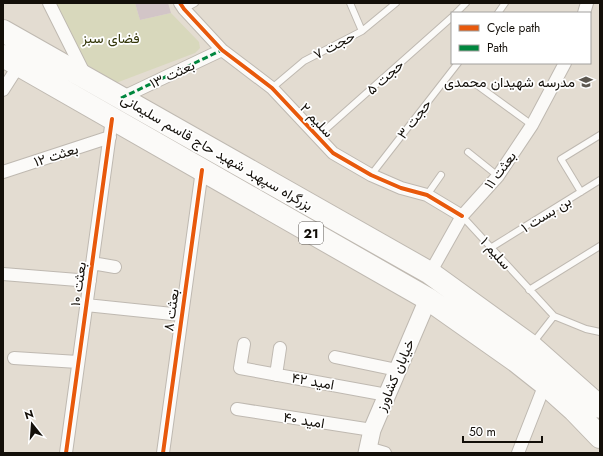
<svg xmlns="http://www.w3.org/2000/svg" width="603" height="456" font-family="Jost,Vazirmatn,sans-serif">
  <rect width="100%" height="100%" fill="#e3dcd1"/>
  <!-- green -->
  <path fill="#d8d8bc" d="M54,3H135L140,20L171,13L199,42L200,48L195,53L116,83L83,62Z"/>
  <!-- building -->
  <path fill="#d2c5c7" d="M135,3H168L171,13L140,20Z"/>
  <g fill="none" stroke-linecap="round" stroke-linejoin="round">
    <!-- lane casing -->
    <g stroke="#bfb9b1" stroke-width="8">
      <path id="lane" d="M350,3L362,31
        M184,9L195,3
        M456,13L466,3
        M498,13L505,3
        M477,85L532,125
        M272,88L304,61L362,31L396,3
        M317,137L452,17
        M468,152L498,176
        M371,175L458,63
        M581,192L561,159L600,135
        M427,195L441,175
        M462,216L554,316L586,329L600,332
        M492,247L600,180
        M529,290L600,246
        M533,343L554,316"/>
    </g>
    <!-- street casing -->
    <g stroke="#bfb9b1" stroke-width="14">
      <path id="street" d="M49,3L85,75
        M180,3L184,9L222,50L272,88L333,153L371,175L401,188L427,195L462,216
        M584,13L587,3
        M3,90L19,65
        M121,98L222,50
        M3,172L110,137
        M92,263L115,267
        M430,273L462,216L498,176L532,125L565,63
        M3,274L90,281
        M86,305L182,315
        M244,344L240,368L387,395
        M335,357L397,370
        M14,358L78,362
        M276,375L280,348
        M237,409L372,430
        M368,448L385,453
        M66,453L112,119
        M163,453L202,170
        M518,453L545,384"/>
    </g>
    <!-- secondary casing -->
    <g stroke="#bfb9b1" stroke-width="19">
      <path id="secondary" d="M367,453L372,430L428,299"/>
    </g>
    <!-- highway casing -->
    <g stroke="#bfb9b1" stroke-width="24">
      <path id="highway" d="M3,31L430,273L531,346L600,407
        M3,56L428,299L516,361L545,384L574,410L600,437"/>
    </g>
    <!-- lane -->
    <use href="#lane" stroke="#fbfaf8" stroke-width="6"/>
    <!-- street -->
    <use href="#street" stroke="#fbfaf8" stroke-width="12"/>
    <!-- secondary -->
    <use href="#secondary" stroke="#fbfaf8" stroke-width="17"/>
    <!-- highway -->
    <use href="#highway" stroke="#fbfaf8" stroke-width="22"/>
    <!-- quiet -->
    <path stroke="#00873e" stroke-width="3" stroke-dasharray="6 3" stroke-linecap="butt" d="M121,98L222,50"/>
    <!-- cycleway casing -->
    <g stroke="#fff" stroke-width="6">
      <path id="cycleway" d="M180,3L184,9L222,50L272,88L333,153L371,175L401,188L427,195L462,216
        M66,453L112,119
        M163,453L202,170"/>
    </g>
    <!-- cycleway -->
    <use href="#cycleway" stroke="#e8590c" stroke-width="4"/>
  </g>
  <!-- icons -->
  <defs>
    <g id="school-bare" transform="scale(1.08)"><path d="M0-5L7-2L0 1L-7-2ZM-4 1L0 2.5L4 1V4Q0 6-4 4Z" fill="#5c574f" stroke="#fff" stroke-width="2.5" paint-order="stroke"/></g>
  </defs>
  <g fill-rule="evenodd">
    <use href="#school-bare" x="586" y="82"/>
  </g>
  <g text-anchor="middle" dominant-baseline="central" stroke-width="3.5" stroke-linejoin="round" paint-order="stroke">
    <!-- shield labels -->
    <rect fill="#fff" stroke="#5a5753" stroke-width="1" x="299" y="222" width="24" height="22" rx="3"/>
    <g font-size="13" font-weight="bold" fill="#130f09">
      <text x="311" y="233">21</text>
    </g>
    <!-- park labels -->
    <g font-size="14" fill="#323507" stroke="#fff">
      <text x="111" y="38">فضای سبز</text>
    </g>
    <!-- street labels -->
    <g font-size="14" fill="#130f09" stroke="#fff">
      <text transform="translate(334 45) rotate(-28)">حجت ۷</text>
      <text transform="translate(172 74) rotate(-25)">بعثت ۱۳</text>
      <text transform="translate(385 77) rotate(-42)">حجت ۵</text>
      <text transform="translate(414 119) rotate(-52)">حجت ۳</text>
      <text transform="translate(317 120) rotate(47)">سلیم ۲</text>
      <text transform="translate(217 152) rotate(30)">بزرگراه سپهبد شهید حاج قاسم سلیمانی</text>
      <text transform="translate(56 155) rotate(-18)">بعثت ۱۲</text>
      <text transform="translate(500 170) rotate(-53)">بعثت ۱۱</text>
      <text transform="translate(546 214) rotate(-32)">بن بست ۱</text>
      <text transform="translate(496 253) rotate(48)">سلیم ۱</text>
      <text transform="translate(78 284) rotate(-82)">بعثت ۱۰</text>
      <text transform="translate(171 310) rotate(-82)">بعثت ۸</text>
      <text transform="translate(395 375) rotate(-67)">خیابان کشاورز</text>
      <text transform="translate(313 381) rotate(10)">امید ۴۲</text>
      <text transform="translate(304 420) rotate(9)">امید ۴۰</text>
    </g>
    <!-- poi labels -->
    <g font-size="14" fill="#130f09" stroke="#fff" text-anchor="end">
      <text x="575" y="82">مدرسه شهیدان محمدی</text>
    </g>
  </g>
  <!-- border -->
  <rect width="603" height="456" fill="none" stroke="#130f09" stroke-width="8"/>
  <!-- legend -->
  <rect x="451" y="12" width="140" height="52" fill="#ffffff" stroke="#a19f9d"/>
  <rect x="459" y="25" width="20" height="6" fill="#e8590c" stroke="#a19f9d"/>
  <text x="487" y="32" font-size="12" fill="#130f09">Cycle path</text>
  <rect x="459" y="45" width="20" height="6" fill="#00873e" stroke="#a19f9d"/>
  <text x="487" y="52" font-size="12" fill="#130f09">Path</text>
  <!-- north arrow -->
  <g transform="translate(32 424) rotate(343)" stroke="#ffffff" stroke-width="3" paint-order="stroke">
  <path d="M0-3L7 15L0 10L-7 15Z" fill="#130f09"/>
  <text y="-6" font-size="11" font-weight="bold" text-anchor="middle" fill="#130f09">N</text>
  </g>
  <!-- scale -->
  <path d="M463 436v6h79v-6" fill="none" stroke="#130f09" stroke-width="2"/>
  <text x="469" y="436" font-size="12" fill="#130f09" stroke="#ffffff" stroke-width="3" paint-order="stroke">50 m</text>
</svg>
